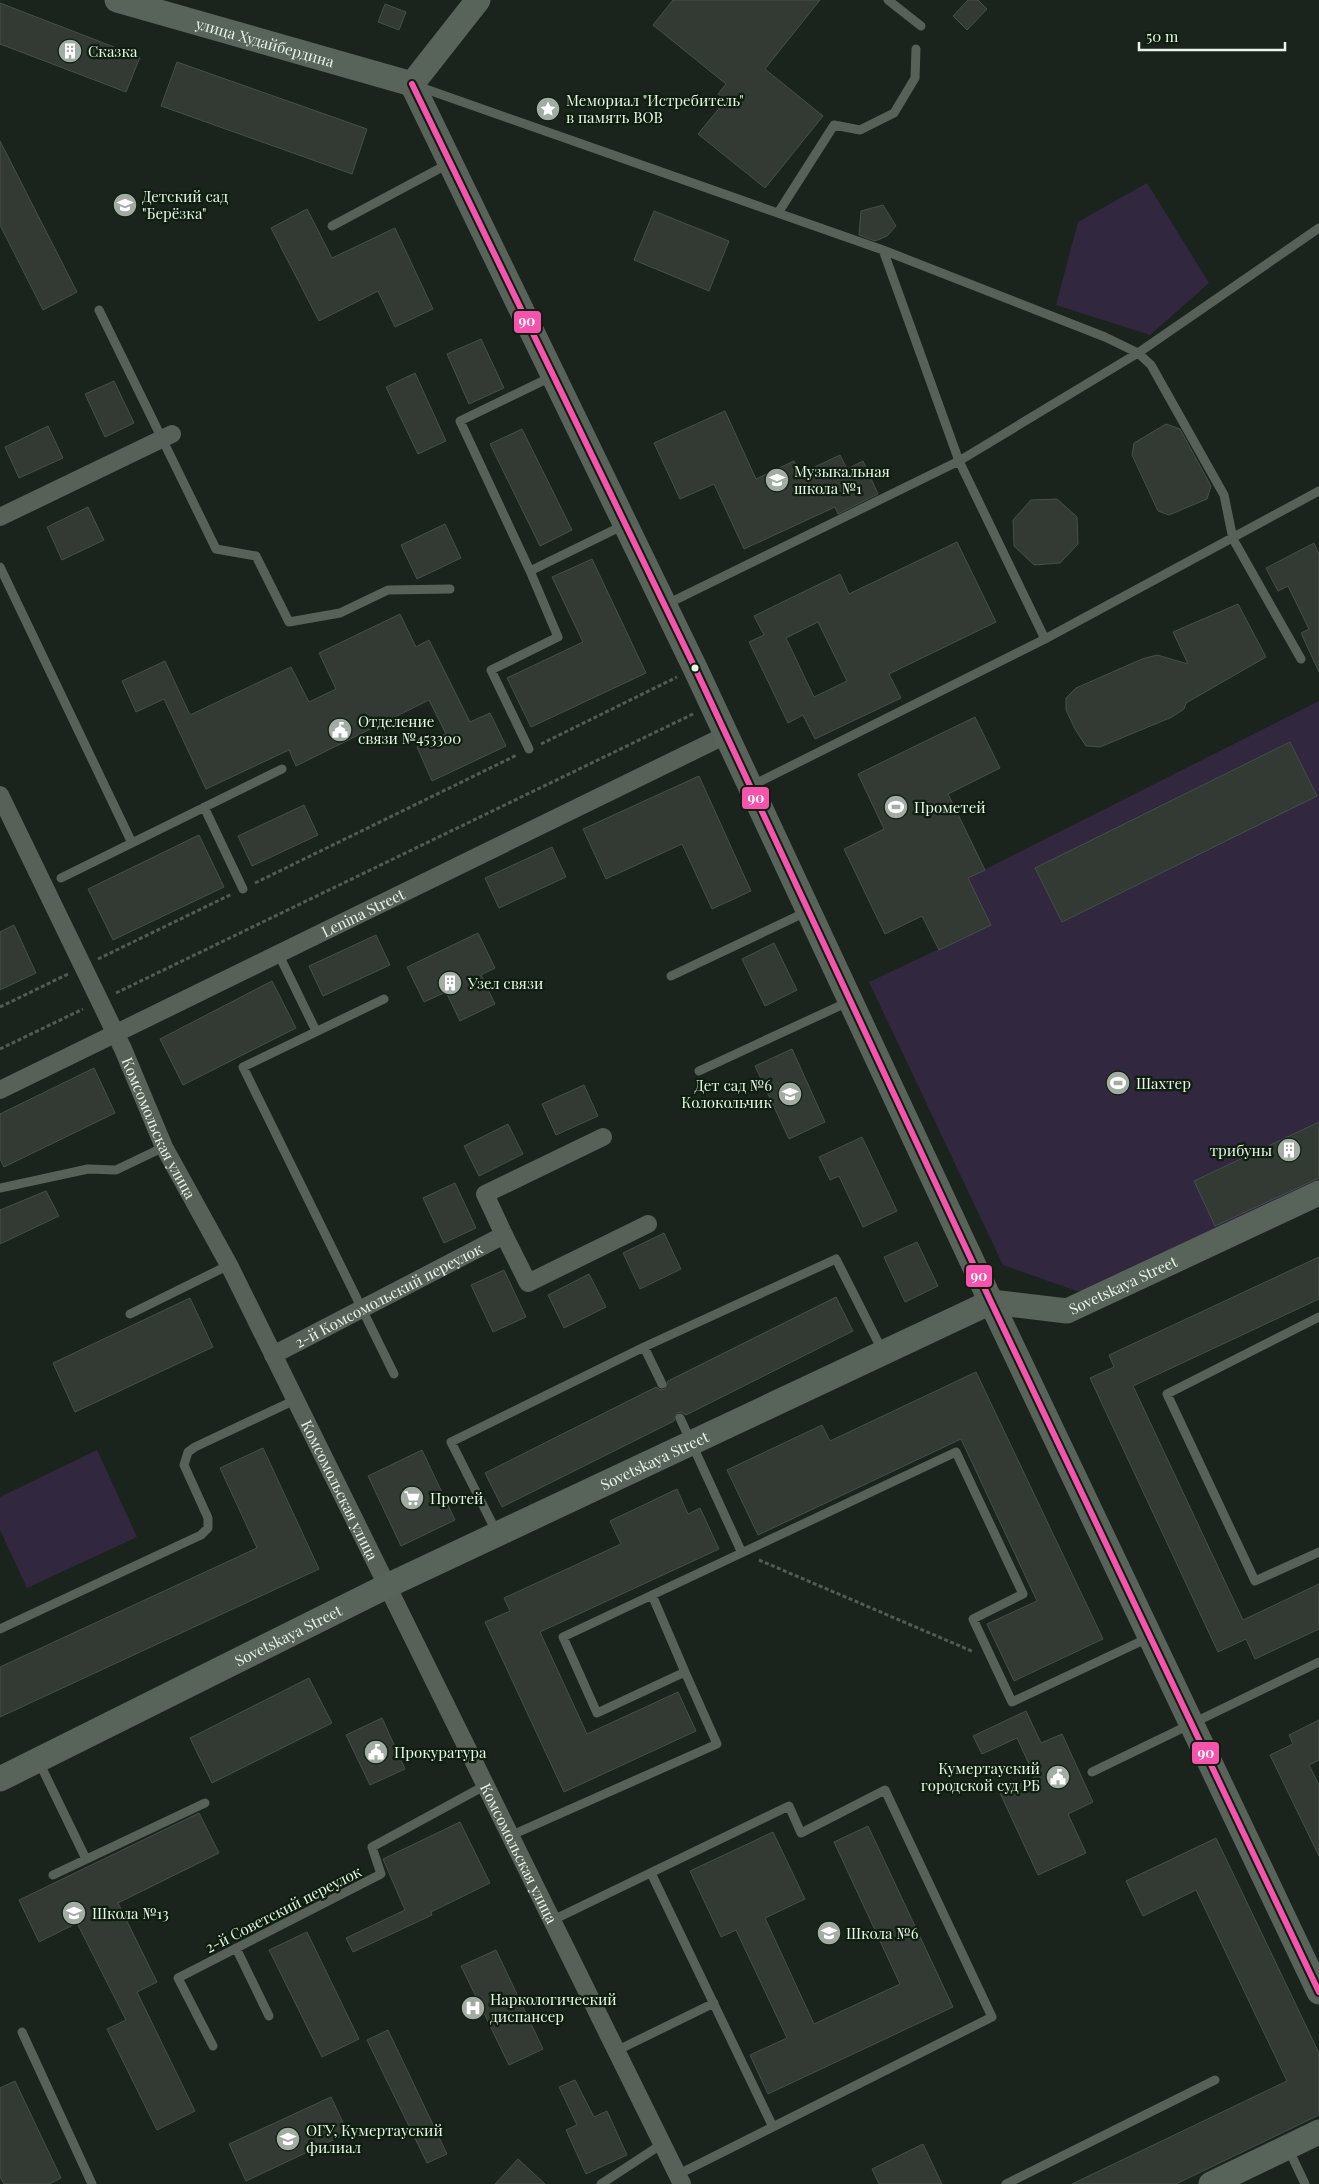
<svg xmlns="http://www.w3.org/2000/svg" width="1319" height="2184" font-family="'Playfair Display',serif">
  <rect width="100%" height="100%" fill="#1b241c"/>
  <!-- green -->
  <path fill="#31273f" d="M1147,183L1209,283L1150,335L1056,305L1078,222Z
    M1319,701V1185L1088,1295L1003,1265L869,982L990,925L968,878Z
    M97,1450L137,1537L27,1588L0,1530V1497Z"/>
  <!-- building -->
  <path fill="#323a33" stroke="#474f48" fill-rule="evenodd" d="M673,0H820L765,69L823,116L765,188L698,134L726,100L718,94L726,84L653,25Z
    M968,0H978L987,9L967,30L953,16Z
    M0,3L140,57L126,92L0,44Z
    M385,4L406,12L399,30L378,22Z
    M177,62L367,129L352,174L161,106Z
    M0,141L77,292L43,310L0,225Z
    M883,205L896,226L887,236L875,241L859,235L861,211Z
    M307,209L332,258L395,228L433,309L395,327L378,291L319,321L271,228Z
    M654,211L729,241L709,291L634,260Z
    M481,339L504,388L469,404L447,354Z
    M415,373L446,441L418,454L386,387Z
    M114,381L134,423L105,437L85,394Z
    M725,411L756,479L794,461L800,474L840,455L847,469L863,461L878,494L838,514L835,507L744,549L714,484L680,499L654,443Z
    M1166,424L1180,429L1211,486L1207,499L1169,515L1158,511L1132,455L1134,443Z
    M48,426L63,458L19,478L5,447Z
    M522,429L572,530L540,546L490,444Z
    M1057,499L1077,517L1078,544L1060,563L1034,565L1014,546L1013,520L1031,500Z
    M88,507L104,540L62,560L47,527Z
    M445,524L461,558L417,579L401,545Z
    M957,542L996,622L889,674L901,698L815,739L803,715L788,723L749,642L764,635L754,616L840,574L849,594ZM818,622L847,681L814,697L786,638Z
    M1314,543L1319,554V672L1301,633L1309,629L1288,586L1278,591L1266,568Z
    M592,559L646,673L531,727L507,678L583,642L552,577Z
    M1238,604L1266,657L1186,703L1184,709L1172,717L1100,747L1086,746L1075,729L1066,710V698L1076,688L1142,659L1157,655L1188,664L1173,632Z
    M400,614L416,647L429,640L470,722L490,713L506,746L432,781L417,747L446,734L429,700L296,766L289,750L206,789L164,699L136,712L122,681L165,661L190,715L291,667L309,702L336,689L319,653Z
    M975,717L1000,768L948,794L985,870L968,878L991,925L939,950L922,916L885,934L844,849L884,829L858,774Z
    M1290,742L1317,796L1062,922L1035,868Z
    M699,776L751,891L712,909L682,844L606,879L583,829Z
    M304,805L318,835L252,866L238,836Z
    M199,835L224,887L113,940L88,889Z
    M552,847L566,877L499,908L485,878Z
    M14,925L36,973L0,990V932Z
    M478,933L495,968L481,975L495,1004L460,1021L446,992L424,1002L407,967Z
    M376,935L390,965L323,996L309,966Z
    M774,943L797,990L765,1006L742,959Z
    M272,981L296,1028L183,1085L160,1039Z
    M792,1049L825,1122L789,1139L755,1066Z
    M94,1068L115,1113L4,1167L0,1159V1114Z
    M584,1085L598,1116L556,1135L542,1104Z
    M1319,1122V1178L1215,1226L1194,1181Z
    M508,1124L523,1154L479,1176L464,1146Z
    M862,1137L897,1211L863,1227L839,1176L830,1180L819,1157Z
    M455,1183L476,1228L444,1243L423,1198Z
    M46,1191L59,1216L0,1244V1210Z
    M664,1233L681,1269L640,1289L623,1253Z
    M917,1242L938,1286L905,1302L884,1257Z
    M1319,1257V1299L1133,1386L1243,1620L1319,1584V1629L1255,1659L1246,1639L1218,1652L1090,1378L1114,1367L1109,1355Z
    M504,1270L526,1317L493,1332L471,1285Z
    M589,1274L606,1307L564,1328L548,1295Z
    M836,1297L853,1331L686,1415L681,1412L677,1413L674,1421L502,1507L485,1473L656,1387L661,1390L665,1389L668,1381Z
    M190,1298L213,1347L75,1412L53,1363Z
    M976,1372L1103,1639L1014,1681L987,1624L1037,1601L961,1439L758,1535L727,1470L822,1425L830,1441Z
    M263,1448L319,1569L0,1717V1667L257,1548L220,1468Z
    M422,1450L455,1520L401,1546L368,1476Z
    M677,1489L688,1514L700,1508L719,1549L540,1632L587,1734L678,1692L696,1731L564,1792L485,1622L510,1611L504,1598L621,1544L610,1521Z
    M309,1678L332,1723L212,1783L190,1738Z
    M1026,1711L1041,1743L1062,1734L1093,1802L1068,1814L1086,1853L1038,1875L1000,1793L1035,1777L1017,1738L982,1754L973,1736Z
    M382,1718L405,1769L370,1785L346,1735Z
    M1319,1720V1760L1309,1765L1319,1785V1856L1270,1755L1293,1744L1289,1735Z
    M199,1813L219,1853L118,1903L157,1982L137,1992L195,2111L157,2130L107,2029L126,2020L77,1923L39,1942L19,1900Z
    M460,1822L490,1883L431,1912L432,1915L353,1952L346,1938L405,1910L383,1859Z
    M868,1826L953,2007L768,2094L750,2055L787,2038L736,1930L721,1937L690,1871L773,1832L805,1899L765,1918L814,2024L900,1984L834,1842Z
    M1216,1838L1319,2053V2115L1176,2184H1072L1287,2081L1196,1890L1143,1916L1126,1881Z
    M307,1932L359,2039L322,2057L269,1950Z
    M496,1950L543,2049L509,2065L461,1966Z
    M388,2030L447,2154L427,2163L367,2040Z
    M575,2080L594,2117L607,2111L627,2155L586,2174L566,2130L577,2125L559,2087Z
    M15,2081L61,2178L49,2184H4L0,2177V2088Z
    M331,2097L348,2133L246,2181L229,2144Z
    M923,2144L942,2184H879L872,2169Z
    M518,2159L545,2184H495Z"/>
  <g fill="none" stroke-linecap="round" stroke-linejoin="round">
    <!-- path -->
    <path stroke="#535b54" stroke-width="3" stroke-dasharray="4 2.5" stroke-linecap="butt" d="M541,744L677,677
      M255,883L517,755
      M98,959L232,894
      M116,993L693,714
      M0,1007L68,974
      M0,1049L83,1009
      M759,1560L974,1652"/>
    <!-- lane -->
    <path stroke="#576158" stroke-width="9" d="M888,0L921,26
      M420,87L883,250L1105,337L1138,353L1151,365L1224,495L1233,539L1301,659
      M778,213L834,125L860,130L894,113L915,78L916,49
      M332,226L448,164
      M883,250L959,461L1138,353L1319,228
      M99,310L216,549L256,556L289,622L340,613L388,590L450,589
      M0,567L132,843
      M530,571L460,421L551,377
      M667,604L959,461L1045,639L753,785
      M1045,639L1319,491
      M529,749L491,670L558,637L530,571L624,525
      M204,807L243,889
      M61,878L282,769
      M278,953L316,1031
      M671,976L806,912
      M384,999L243,1067L394,1374
      M699,1071L848,1002
      M0,1188L88,1169L116,1170L164,1147
      M130,1314L229,1265
      M1319,1317L1167,1394L1255,1581L1319,1552
      M662,1384L644,1347L836,1259L883,1352
      M680,1418L742,1553
      M497,1533L451,1442L644,1347
      M652,1595L685,1672
      M0,1629L201,1535L208,1528V1518L184,1465L188,1452L195,1447L295,1400
      M39,1762L86,1859
      M1092,1772L1319,1662
      M512,1835L717,1744L685,1672L597,1713L563,1637L956,1452L1023,1594L973,1619L1012,1702L1148,1638
      M651,1873L773,2127
      M53,1875L205,1803
      M553,1920L789,1806L801,1833L885,1790L992,2017L677,2175
      M236,1948L269,2016
      M22,2032L92,2184
      M213,2046L178,1978L381,1874L372,1847L486,1785
      M616,2051L714,2003
      M1288,2148L1305,2184
      M601,2184L662,2144
      M1006,2184L1215,2080"/>
    <!-- street -->
    <g stroke="#576158" stroke-width="18">
      <path d="M0,517L172,434"/>
      <path id="s1" d="M0,795L123,1049L164,1147L229,1265L682,2184"/>
      <path id="s2" d="M0,1090L726,735"/>
      <path d="M504,1235L485,1194L603,1137"/>
      <path id="s3" d="M273,1355L504,1235L528,1283L648,1224"/>
    </g>
    <!-- secondary -->
    <g stroke="#586459" stroke-width="25">
      <path id="s4" d="M117,0L412,84"/>
      <path d="M412,84L695,668L991,1302L1319,1992"/>
      <path d="M412,84L478,0"/>
      <path id="s5" d="M0,1779L387,1586L991,1302L1067,1311L1319,1193"/>
      <path d="M1211,2184L1319,2132"/>
    </g>
    <!-- bus-1 casing -->
    <g stroke="#0e1e0f" stroke-width="10">
      <path id="bus-1" d="M412,84L695,668L991,1302L1319,1992"/>
    </g>
    <!-- bus-1 -->
    <use href="#bus-1" stroke="#f653ac" stroke-width="6"/>
  </g>
  <!-- icons -->
  <defs>
    <g id="building-disc" transform="scale(1.25)"><circle r="9.5" fill="#a2aca2" stroke="#0e1e0f"/><path d="M-4-6H4V6H1V3H-1V6H-4ZM-2.5-4.3h1.7v1.8h-1.7ZM.8-4.3h1.7v1.8H.8ZM-2.5-1h1.7V.8h-1.7ZM.8-1h1.7V.8H.8Z" fill="#fff"/></g>
    <g id="sight-disc" transform="scale(1.25)"><circle r="9.5" fill="#a2aca2" stroke="#0e1e0f"/><path d="M0-6L1.8-2.2L6-1.7L2.9 1.2L3.7 5.4L0 3.3L-3.7 5.4L-2.9 1.2L-6-1.7L-1.8-2.2Z" fill="#fff"/></g>
    <g id="school-disc" transform="scale(1.25)"><circle r="9.5" fill="#a2aca2" stroke="#0e1e0f"/><path d="M0-5L7-2L0 1L-7-2ZM-4 1L0 2.5L4 1V4Q0 6-4 4Z" fill="#fff"/></g>
    <g id="civic-disc" transform="scale(1.25)"><circle r="9.5" fill="#a2aca2" stroke="#0e1e0f"/><path d="M-.6-6.5H3V-4.5H.6V-3L4-1V1h2V6H-6V1h2V-1L-.6-3ZM-1.2 2.5V6h2.4V2.5Z" fill="#fff"/></g>
    <g id="stadium-disc" transform="scale(1.25)"><circle r="9.5" fill="#a2aca2" stroke="#0e1e0f"/><path d="M0-5a6.5 5 0 1 0 0 10a6.5 5 0 1 0 0-10ZM-3.5-1.8h7v3.6h-7Z" fill="#fff"/></g>
    <g id="supermarket-disc" transform="scale(1.25)"><circle r="9.5" fill="#a2aca2" stroke="#0e1e0f"/><path d="M-6-5.5h2.5l.6 2H6L4.5 2H-2.5L-4.4-4H-6ZM-1.5 3.2a1.3 1.3 0 1 0 .1 0ZM3 3.2a1.3 1.3 0 1 0 .1 0Z" fill="#fff"/></g>
    <g id="hospital-disc" transform="scale(1.25)"><circle r="9.5" fill="#a2aca2" stroke="#0e1e0f"/><path d="M-5-5h3v3.5h4V-5h3V5h-3V1.5h-4V5h-3Z" fill="#fff"/></g>
    <g id="university-disc" transform="scale(1.25)"><circle r="9.5" fill="#a2aca2" stroke="#0e1e0f"/><path d="M0-5L7-2L0 1L-7-2ZM-4 1L0 2.5L4 1V4Q0 6-4 4Z" fill="#fff"/></g>
  </defs>
  <g fill-rule="evenodd">
    <use href="#building-disc" x="70" y="51"/>
    <use href="#sight-disc" x="548" y="109"/>
    <use href="#school-disc" x="125" y="205"/>
    <use href="#school-disc" x="777" y="480"/>
    <use href="#civic-disc" x="340" y="730"/>
    <use href="#stadium-disc" x="896" y="807"/>
    <use href="#building-disc" x="450" y="983"/>
    <use href="#stadium-disc" x="1118" y="1083"/>
    <use href="#school-disc" x="790" y="1094"/>
    <use href="#building-disc" x="1289" y="1150"/>
    <use href="#supermarket-disc" x="412" y="1498"/>
    <use href="#civic-disc" x="376" y="1752"/>
    <use href="#civic-disc" x="1058" y="1777"/>
    <use href="#school-disc" x="74" y="1913"/>
    <use href="#school-disc" x="829" y="1933"/>
    <use href="#hospital-disc" x="473" y="2008"/>
    <use href="#university-disc" x="288" y="2139"/>
  </g>
  <!-- markers -->
  <circle fill="#eaf5ea" stroke="#0e1e0f" stroke-width="2" cx="695" cy="668" r="4.5"/>
  <g text-anchor="middle" dominant-baseline="central" stroke-width="4.5" stroke-linejoin="round" paint-order="stroke">
    <!-- street labels -->
    <g font-size="15" fill="#eaf5ea" stroke="#0e1e0f">
      <text stroke="none"><textPath href="#s4" startOffset="154">улица Худайбердина</textPath></text>
      <text stroke="none"><textPath href="#s2" startOffset="404">Lenina Street</textPath></text>
      <text stroke="none"><textPath href="#s1" startOffset="369">Комсомольская улица</textPath></text>
      <text stroke="none"><textPath href="#s5" startOffset="1238">Sovetskaya Street</textPath></text>
      <text stroke="none"><textPath href="#s3" startOffset="130">2-й Комсомольский переулок</textPath></text>
      <text stroke="none"><textPath href="#s5" startOffset="728">Sovetskaya Street</textPath></text>
      <text stroke="none"><textPath href="#s1" startOffset="774">Комсомольская улица</textPath></text>
      <text stroke="none"><textPath href="#s5" startOffset="322">Sovetskaya Street</textPath></text>
      <text stroke="none"><textPath href="#s1" startOffset="1179">Комсомольская улица</textPath></text>
      <text transform="translate(283 1909) rotate(-27)">2-й Советский переулок</text>
    </g>
    <!-- poi labels -->
    <g font-size="15" fill="#eaf5ea" stroke="#0e1e0f" text-anchor="start">
      <text x="88" y="51">Сказка</text>
      <text x="566" y="100">Мемориал "Истребитель"<tspan x="566" dy="17">в память ВОВ</tspan></text>
      <text x="142" y="196">Детский сад<tspan x="142" dy="17">"Берёзка"</tspan></text>
      <text x="794" y="471">Музыкальная<tspan x="794" dy="17">школа №1</tspan></text>
      <text x="358" y="721">Отделение<tspan x="358" dy="17">связи №453300</tspan></text>
      <text x="914" y="807">Прометей</text>
      <text x="468" y="983">Узел связи</text>
      <text x="1136" y="1083">Шахтер</text>
      <text x="772" y="1085" text-anchor="end">Дет сад №6<tspan x="772" dy="17">Колокольчик</tspan></text>
      <text x="1272" y="1150" text-anchor="end">трибуны</text>
      <text x="430" y="1498">Протей</text>
      <text x="394" y="1752">Прокуратура</text>
      <text x="1040" y="1768" text-anchor="end">Кумертауский<tspan x="1040" dy="17">городской суд РБ</tspan></text>
      <text x="92" y="1913">Школа №13</text>
      <text x="846" y="1933">Школа №6</text>
      <text x="490" y="1999">Наркологический<tspan x="490" dy="17">диспансер</tspan></text>
      <text x="306" y="2130">ОГУ, Кумертауский<tspan x="306" dy="17">филиал</tspan></text>
    </g>
  </g>
  <g stroke="#0e1e0f" stroke-width="2">
    <rect x="513" y="310" width="29" height="24" rx="5" fill="#f653ac"/>
    <rect x="741" y="786" width="29" height="24" rx="5" fill="#f653ac"/>
    <rect x="965" y="1264" width="28" height="24" rx="5" fill="#f653ac"/>
    <rect x="1191" y="1741" width="29" height="24" rx="5" fill="#f653ac"/>
  </g>
  <g font-size="14" text-anchor="middle" font-weight="bold" fill="#fff">
    <text x="527" y="326">90</text>
    <text x="756" y="803">90</text>
    <text x="979" y="1281">90</text>
    <text x="1206" y="1758">90</text>
  </g>
  <!-- scale -->
  <path d="M1139 42v8h146v-8" fill="none" stroke="#eaf5ea" stroke-width="2.5"/>
  <text x="1146" y="42" font-size="15" fill="#eaf5ea" stroke="#0e1e0f" stroke-width="4" paint-order="stroke">50 m</text>
</svg>
